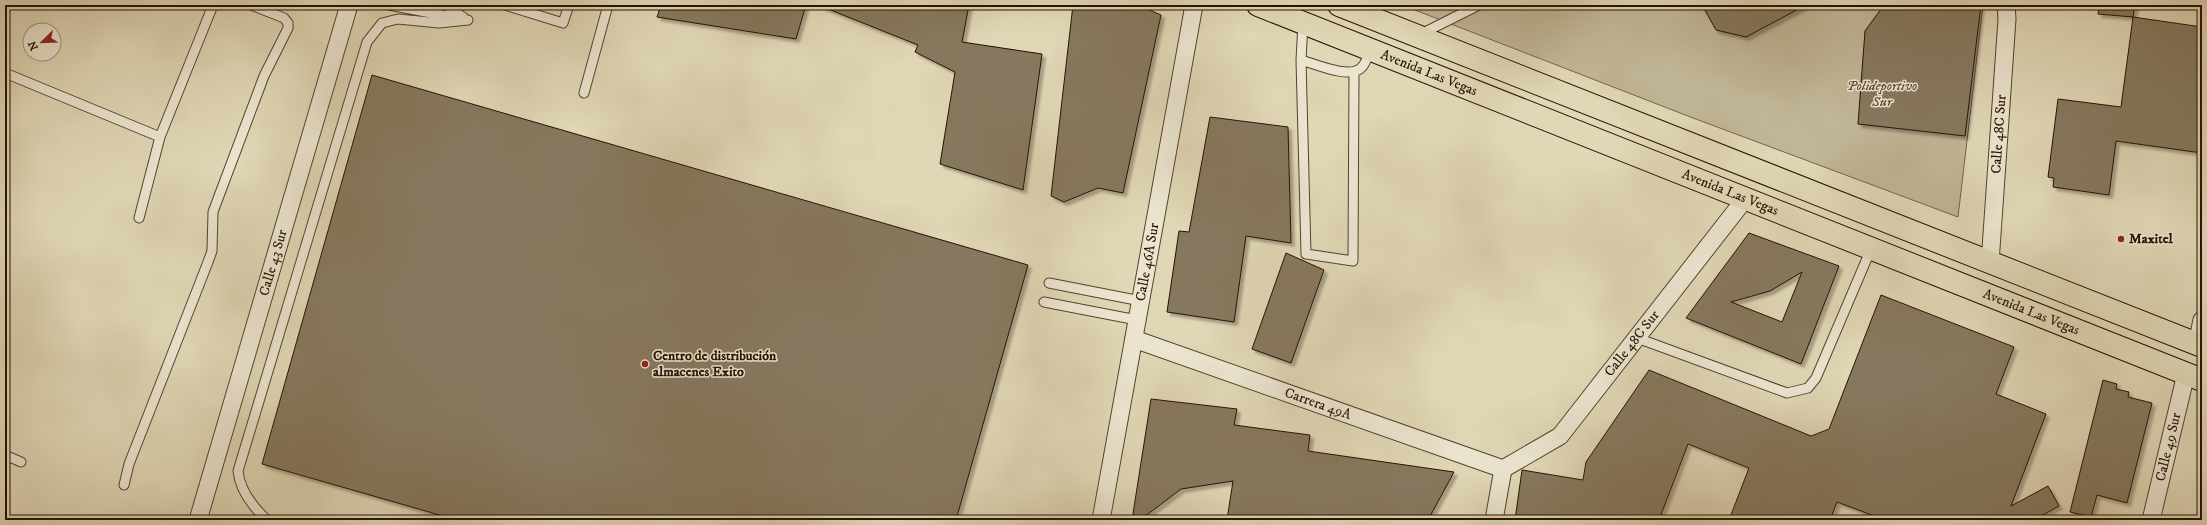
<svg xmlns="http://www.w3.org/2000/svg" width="2207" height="525" font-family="'IM FELL DW Pica',serif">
  <defs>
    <filter id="shadow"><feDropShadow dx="3.5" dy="3.5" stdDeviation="1" flood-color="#0004"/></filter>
  </defs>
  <rect width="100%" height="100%" fill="#e0d7b6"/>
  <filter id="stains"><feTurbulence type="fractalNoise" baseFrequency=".005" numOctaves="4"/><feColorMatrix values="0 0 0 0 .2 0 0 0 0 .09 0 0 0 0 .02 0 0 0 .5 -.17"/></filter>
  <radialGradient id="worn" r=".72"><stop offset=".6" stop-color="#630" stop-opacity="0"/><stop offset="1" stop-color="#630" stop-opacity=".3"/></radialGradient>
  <!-- green -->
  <path fill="#c0b697" stroke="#72644c" d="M1402,5H1983L1958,217L1693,118Z"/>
  <!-- building -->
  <path fill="#86785f" stroke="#251200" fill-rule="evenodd" filter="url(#shadow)" d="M661,5H806L796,39L657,17Z
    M818,5H969L962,42L1042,54L1023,190L940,164L955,72L915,52L918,45Z
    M1073,5H1138L1161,15L1123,193L1098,188L1064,202L1051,196Z
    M1702,5H1806L1746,37L1716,30Z
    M1884,5H1981L1965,136L1858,124L1865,31Z
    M2099,5H2135L2133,17L2098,14Z
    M2133,17L2202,27V153L2116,141L2109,195L2053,187L2054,178L2048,177L2058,99L2121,107Z
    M372,75L1028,265L956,520H457L262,464Z
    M1210,117L1288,127L1291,243L1246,236L1234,322L1167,312L1179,231L1189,232Z
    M1749,233L1839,266L1801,364L1686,318ZM1802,272L1782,322L1731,302L1770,291Z
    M1286,253L1324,270L1291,363L1252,349Z
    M1881,295L2014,347L1996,394L2046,414L2011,506L2048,486L2059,506L2034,520H1885L1837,502L1830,520H1729L1749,468L1688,444L1659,520H1515L1522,470L1583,480L1586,462L1649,370L1811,436L1829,429Z
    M2103,380L2117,384L2116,389L2129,392L2128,397L2152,403L2127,503L2097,495L2091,517L2070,512Z
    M1151,399L1237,409L1234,425L1310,435L1308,451L1454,472L1428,520H1227L1233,481L1181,489L1140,520H1132Z"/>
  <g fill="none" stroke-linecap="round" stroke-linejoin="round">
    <!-- service casing -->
    <g stroke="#54432e" stroke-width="11">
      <path id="service" d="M389,5L457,18
        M445,5L463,17
        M505,5L563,23L569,5
        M1421,34L1479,5
        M1301,60L1303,23
        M5,73L160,137
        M1354,73L1353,261L1306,254L1301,60C1315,64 1351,80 1362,67C1366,63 1368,55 1370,50
        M584,93L608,5
        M139,218L160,137L213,5
        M1049,283L1141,301
        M1044,302L1137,320
        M1637,338L1787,393L1808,388L1816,378L1871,249
        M5,455L21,462
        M124,485L129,464L208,262L212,251L213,212L264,76L288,28V23L284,18L251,5
        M267,520C253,507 240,491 238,471L367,42L382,23L398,19L439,23L468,20"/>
    </g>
    <!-- minor casing -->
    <g stroke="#54432e" stroke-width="19">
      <g id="minor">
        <path id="s1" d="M1990,263L2007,19L2006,5"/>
        <path id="s2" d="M1134,339L1503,469"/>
        <path d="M2197,344L2202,320"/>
        <path id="s3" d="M1503,469L1560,436L1745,199"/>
        <path id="s4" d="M198,520L349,5"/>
        <path id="s5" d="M1101,520L1194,5"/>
        <path d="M1494,520L1503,469"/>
        <path id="s6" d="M2151,520L2186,374"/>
      </g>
    </g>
    <!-- primary casing -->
    <g stroke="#251200" stroke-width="24">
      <g id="primary">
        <path id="s7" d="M1258,5L2202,380"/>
        <path d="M1339,5L2202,346"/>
      </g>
    </g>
    <!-- service -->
    <use href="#service" stroke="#ebe5d0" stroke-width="9"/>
    <!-- minor -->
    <use href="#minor" stroke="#ebe5d0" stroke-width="17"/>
    <!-- primary -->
    <use href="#primary" stroke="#e0d7b6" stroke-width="22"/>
  </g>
  <!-- markers -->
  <g fill="#8f2418" stroke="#ebe5d0" stroke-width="1.5">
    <circle cx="2121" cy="239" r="4"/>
    <circle cx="645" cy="364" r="4"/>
  </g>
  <g text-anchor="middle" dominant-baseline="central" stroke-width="3" stroke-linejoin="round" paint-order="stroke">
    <!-- street labels -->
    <g font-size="14" fill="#251200" stroke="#ebe5d0">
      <text stroke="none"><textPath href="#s7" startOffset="184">Avenida Las Vegas</textPath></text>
      <text stroke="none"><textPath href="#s1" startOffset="129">Calle 48C Sur</textPath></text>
      <text stroke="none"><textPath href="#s7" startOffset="508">Avenida Las Vegas</textPath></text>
      <text stroke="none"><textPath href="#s4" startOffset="268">Calle 43 Sur</textPath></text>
      <text stroke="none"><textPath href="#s5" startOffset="262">Calle 46A Sur</textPath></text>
      <text stroke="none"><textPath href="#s7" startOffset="832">Avenida Las Vegas</textPath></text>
      <text stroke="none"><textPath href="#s3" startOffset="183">Calle 48C Sur</textPath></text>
      <text stroke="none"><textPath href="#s2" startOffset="195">Carrera 49A</textPath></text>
      <text stroke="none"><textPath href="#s6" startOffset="75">Calle 49 Sur</textPath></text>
    </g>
    <!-- park labels -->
    <g font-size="14" font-style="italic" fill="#5b4b35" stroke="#ebe5d0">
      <text x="1882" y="86">Polideportivo<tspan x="1882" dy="16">Sur</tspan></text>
    </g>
    <!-- poi labels -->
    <g font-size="14" font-weight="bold" fill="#251200" stroke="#ebe5d0" text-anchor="start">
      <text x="2129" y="239">Maxitel</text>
      <text x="653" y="356">Centro de distribución<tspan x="653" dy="16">almacenes Exito</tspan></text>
    </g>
  </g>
  <!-- margin -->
  <rect width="2207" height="525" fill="none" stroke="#e0d7b6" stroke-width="20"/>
  <rect x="6" y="6" width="2195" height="513" fill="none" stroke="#251200" stroke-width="2"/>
  <rect x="10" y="10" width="2187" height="505" fill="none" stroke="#251200"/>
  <!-- north arrow -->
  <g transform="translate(42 42) rotate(247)"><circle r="19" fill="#ebe5d0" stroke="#9c917d"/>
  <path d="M0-3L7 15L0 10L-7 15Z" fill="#8f2418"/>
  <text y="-6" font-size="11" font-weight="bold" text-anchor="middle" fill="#251200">N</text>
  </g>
  <rect width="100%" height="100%" filter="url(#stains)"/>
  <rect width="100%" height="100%" fill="url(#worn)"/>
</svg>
